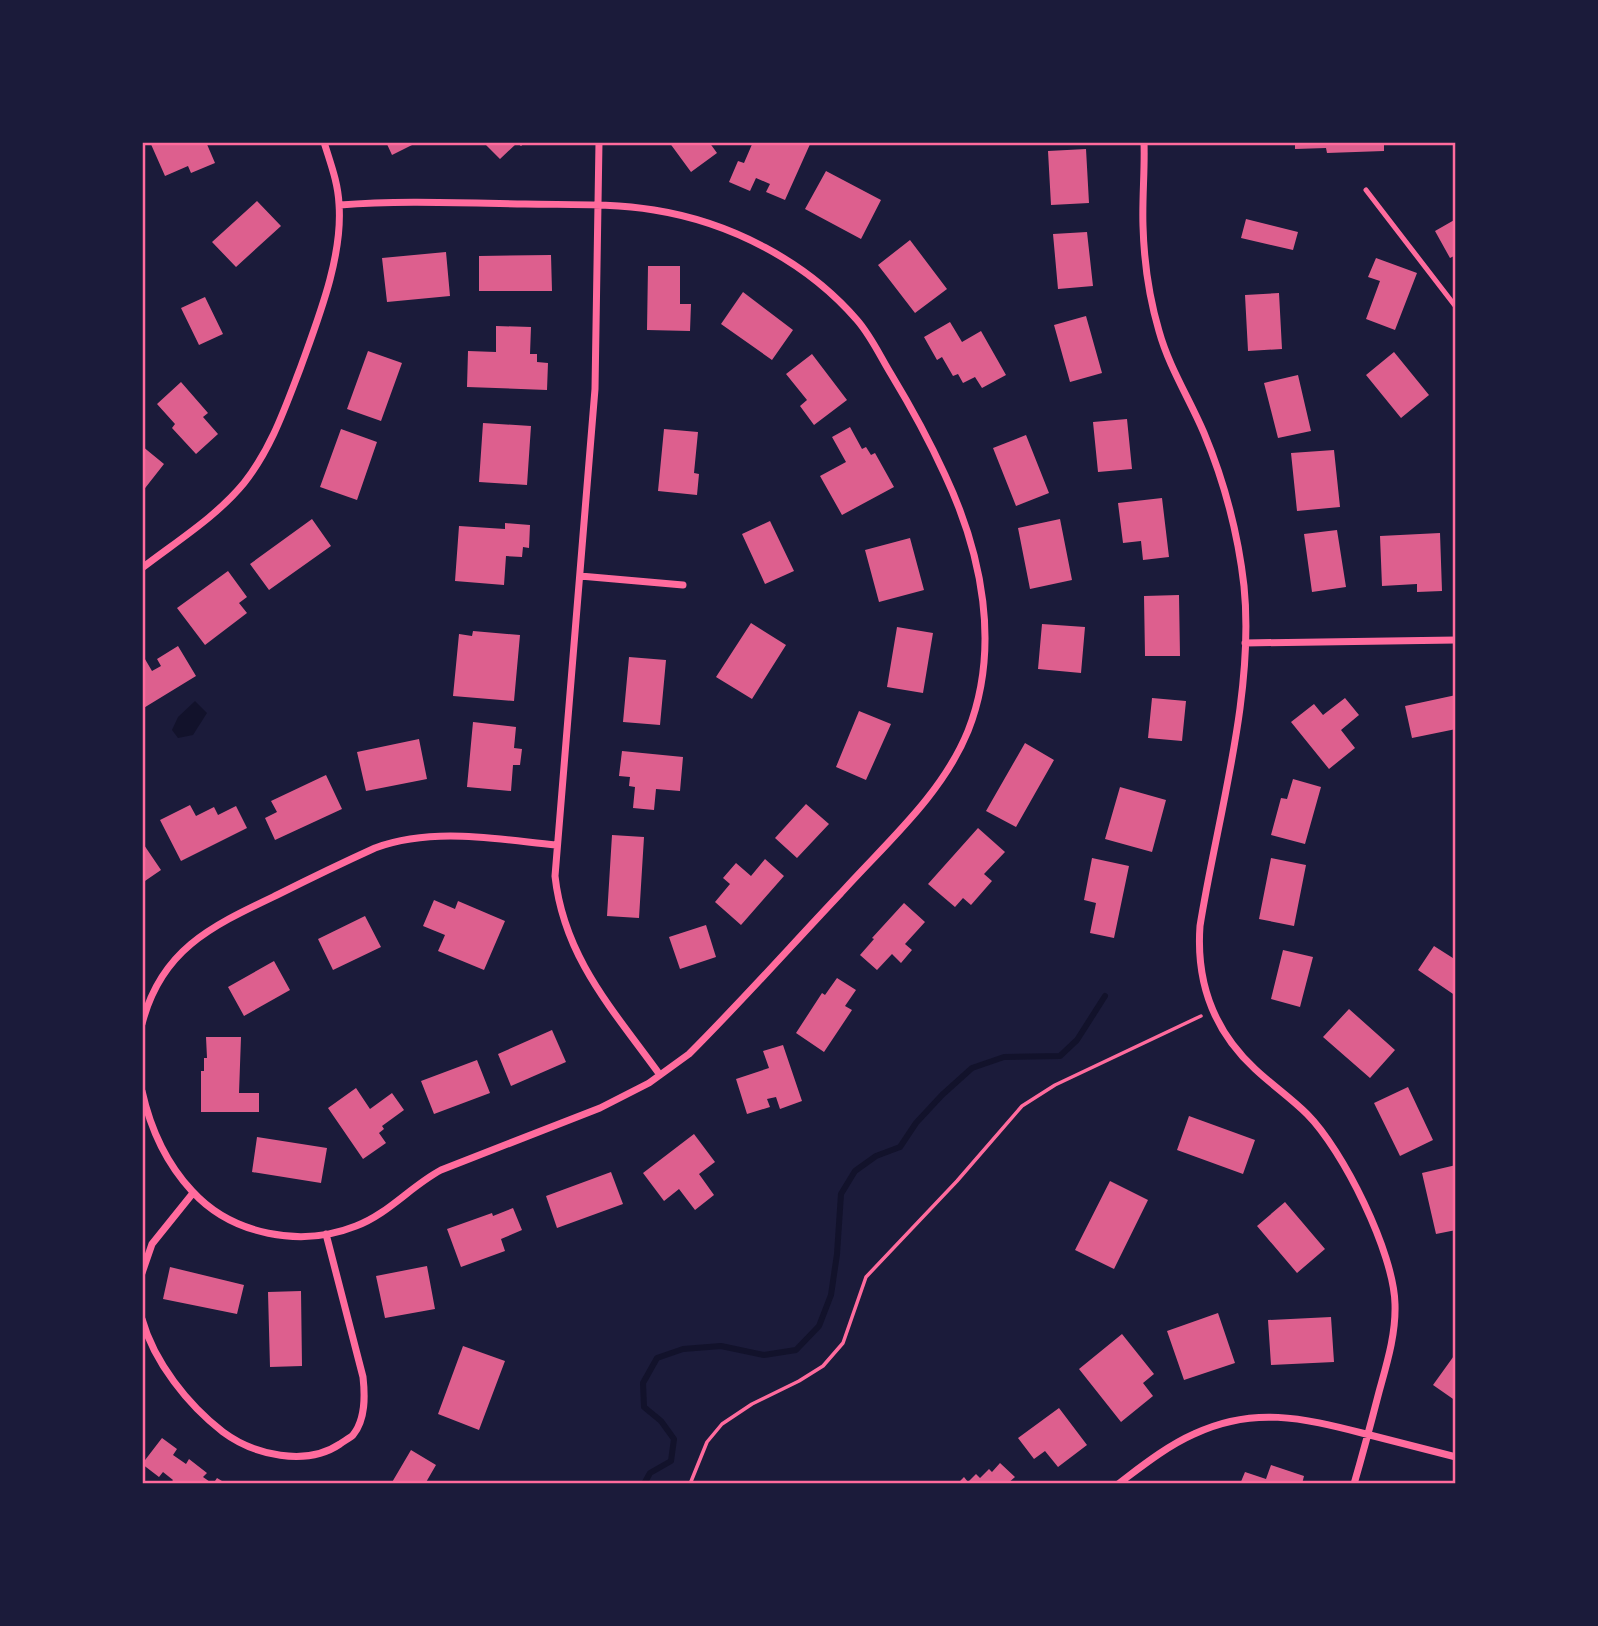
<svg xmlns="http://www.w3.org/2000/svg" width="1598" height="1626" font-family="'Space Grotesk',sans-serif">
  <rect width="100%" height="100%" fill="#1b1b3a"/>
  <!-- water -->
  <path fill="#12122b" d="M195,701L207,713L193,735L178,738L172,730L178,717Z"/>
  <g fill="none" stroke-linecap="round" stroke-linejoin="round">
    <!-- stream -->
    <path stroke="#12122b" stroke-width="6" d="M644,1484L650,1473L671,1461L674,1439L661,1421L644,1407L643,1383L657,1358L683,1349L721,1346L764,1355L796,1350L819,1326L831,1295L837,1254L841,1194L855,1171L876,1156L900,1147L916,1123L942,1095L972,1068L1004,1057L1060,1056L1077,1040L1105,996"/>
  </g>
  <!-- building -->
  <path fill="#dd5f8e" d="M150,142H206L215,163L191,173L188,166L165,176Z
    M386,142H418L392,155Z
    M490,142H526L521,146L517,143L500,159L486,145Z
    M669,142H709L717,153L691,172Z
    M753,142H811L785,200L766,192L770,184L756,178L750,191L729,182L738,161L744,163Z
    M1279,142H1384V151L1327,153L1326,148L1295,149V145H1279Z
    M1086,149L1089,203L1051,205L1048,151Z
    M826,171L881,200L861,239L805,209Z
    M257,201L281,226L236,267L212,242Z
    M1246,219L1298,232L1293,250L1241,238Z
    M1456,219V255L1450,258L1435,231Z
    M1087,232L1093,286L1058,289L1053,234Z
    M910,240L947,289L915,313L878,265Z
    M446,252L450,296L387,302L382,258Z
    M551,255L552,291H479V256Z
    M1376,258L1417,273L1395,330L1366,319L1380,281L1368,277Z
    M648,266H680V304H691L690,331L647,330Z
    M743,292L793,330L772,360L721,324Z
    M1279,293L1282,349L1248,351L1245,295Z
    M205,297L223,334L199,345L181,308Z
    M1086,316L1102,373L1070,382L1054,325Z
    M950,322L962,342L981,331L1006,375L982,388L975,377L963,383L958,374L953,376L942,357L937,360L924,337Z
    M496,326L531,327L530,354H537V362L548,363L547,390L467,387L468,351L496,352Z
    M368,351L402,363L381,421L347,409Z
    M1394,352L1429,395L1401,418L1366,375Z
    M812,354L847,400L814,425L800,406L807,400L786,374Z
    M1298,375L1311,431L1278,438L1264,383Z
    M181,382L208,413L203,417L218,434L196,454L172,428L175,424L157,404Z
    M1127,419L1132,469L1098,472L1093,422Z
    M483,423L531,426L527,485L479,482Z
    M850,427L862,449L866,447L871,455L875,453L894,487L842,515L820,476L846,462L832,437Z
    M341,429L377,442L357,500L320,487Z
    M664,429L698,432L694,473L699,474L697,495L658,491Z
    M1026,435L1049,493L1016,506L993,448Z
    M142,446L164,464L142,492Z
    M1334,450L1340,507L1297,511L1291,453Z
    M1162,498L1169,557L1143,560L1141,541L1123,543L1118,503Z
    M312,519L331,546L269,590L250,564Z
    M1060,519L1072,580L1030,589L1018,528Z
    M770,521L794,571L765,584L742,534Z
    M505,523L530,525L529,548L523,547L522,557L506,556L504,585L455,581L459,526L505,529Z
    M1337,530L1346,587L1312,592L1304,534Z
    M1440,533L1442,591L1417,592V584L1382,586L1380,536Z
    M910,538L924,590L879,602L865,550Z
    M228,571L247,597L239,603L247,613L205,645L177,608Z
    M1179,595L1180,656H1145L1144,596Z
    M751,623L786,645L752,699L716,677Z
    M1042,624L1085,627L1081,673L1038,669Z
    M897,627L933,633L923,693L887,687Z
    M473,631L520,635L514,701L453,696L459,634L472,636Z
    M178,646L196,676L142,709V654L152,671L161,666L157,659Z
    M629,657L666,660L660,725L623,722Z
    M1456,695V729L1412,738L1405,706Z
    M1152,698L1186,701L1182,741L1148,738Z
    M1345,698L1359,715L1341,730L1355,748L1329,769L1291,722L1314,704L1323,715Z
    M859,711L891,724L866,780L836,767Z
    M473,722L516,727L514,748L522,749L520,765H513L511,791L467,787Z
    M419,739L427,779L366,791L357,752Z
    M1025,743L1054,760L1016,827L986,811Z
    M622,751L683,757L680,791L656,789L654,810L633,808L635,787L629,786L630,777L619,776Z
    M326,775L342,809L275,840L265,818L277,812L271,801Z
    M1293,779L1321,787L1305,844L1271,835L1281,798L1287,799Z
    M1120,787L1166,800L1152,852L1105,839Z
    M806,804L829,824L797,858L775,838Z
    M190,805L196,816L214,807L218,815L236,806L247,828L181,861L160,820Z
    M978,828L1005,852L984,874L992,881L971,905L963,898L955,907L928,884Z
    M612,835L644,837L639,918L607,916Z
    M142,842L161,870L142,883Z
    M1092,858L1129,866L1114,938L1090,933L1096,903L1084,900Z
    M1271,858L1306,865L1294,926L1259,919Z
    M765,859L784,876L741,925L715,902L730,884L723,878L736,863L751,876Z
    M434,900L455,909L458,901L505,921L484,970L438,951L445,935L423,926Z
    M904,903L925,922L905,944L912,950L901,963L892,954L877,970L860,955L874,939L872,938Z
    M365,916L381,947L333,970L318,939Z
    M706,925L716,957L680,969L669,937Z
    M1434,946L1456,960V996L1418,970Z
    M1283,950L1313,957L1300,1007L1271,999Z
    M274,961L290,990L244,1016L228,987Z
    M837,978L856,990L845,1006L852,1010L824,1052L796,1033L822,993L825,995Z
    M1349,1009L1395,1050L1370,1078L1323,1037Z
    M552,1030L566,1062L511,1086L498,1054Z
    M206,1037H241L239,1093H259V1112H201V1071H204V1058H207Z
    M783,1045L802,1101L780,1109L776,1097L767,1099L770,1107L747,1114L736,1079L769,1068L763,1051Z
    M477,1060L490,1093L434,1114L421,1081Z
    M1408,1087L1433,1140L1400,1156L1374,1103Z
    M356,1088L370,1109L392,1093L404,1110L382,1126L384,1129L379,1133L386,1143L363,1159L328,1108Z
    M1189,1116L1255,1140L1243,1174L1177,1150Z
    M694,1134L715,1162L699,1174L714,1195L695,1210L679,1189L664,1201L643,1173Z
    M257,1137L327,1148L321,1183L252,1172Z
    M1456,1165V1230L1436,1234L1422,1173Z
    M611,1172L623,1204L557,1228L546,1196Z
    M1110,1181L1148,1200L1114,1269L1075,1250Z
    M1285,1202L1325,1249L1297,1273L1257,1226Z
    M513,1208L522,1230L501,1239L505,1251L461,1267L447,1229L492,1213L493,1216Z
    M427,1266L435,1309L385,1318L376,1276Z
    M170,1267L244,1285L237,1314L163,1299Z
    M301,1291L302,1366L270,1367L268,1292Z
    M1218,1313L1235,1363L1184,1380L1167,1331Z
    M1331,1317L1334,1362L1271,1365L1268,1320Z
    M1122,1334L1154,1374L1143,1383L1153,1396L1121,1422L1079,1369Z
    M463,1346L505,1361L479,1430L438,1414Z
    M1456,1353V1401L1433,1385Z
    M1059,1408L1087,1445L1058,1467L1045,1451L1034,1459L1018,1438Z
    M162,1438L177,1449L173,1455L186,1464L189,1459L207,1473L203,1477L213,1484L217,1478L227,1484H170L173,1480L163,1472L159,1477L142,1464Z
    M411,1450L436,1465L425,1484H391Z
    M1000,1463L1015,1477L1007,1484H957L964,1477L968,1482L976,1474L980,1478L989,1469L992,1472Z
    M1271,1465L1304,1476L1302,1484H1240L1245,1472L1266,1479Z"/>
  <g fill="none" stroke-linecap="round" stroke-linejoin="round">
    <!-- path -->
    <path stroke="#ff6b9d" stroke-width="3.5" d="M690,1484L707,1442L722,1424L752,1404L799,1381L823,1366L843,1343L866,1277L957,1181L1022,1106L1055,1085L1201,1016"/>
    <!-- service -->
    <path stroke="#ff6b9d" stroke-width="5" d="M1366,190L1456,307"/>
    <!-- minor -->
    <path stroke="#ff6b9d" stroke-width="7" d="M599,142L595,389L555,876C564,958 614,1011 660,1075
      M1144,142C1145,170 1142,198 1143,226C1144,262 1149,297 1159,331C1169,367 1189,398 1204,433C1224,481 1238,533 1244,586C1255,694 1217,819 1200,926C1196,982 1214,1031 1255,1069C1272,1085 1291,1098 1307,1114C1343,1150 1394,1253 1395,1304C1396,1334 1387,1363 1379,1392C1371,1423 1363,1453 1354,1484
      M142,568C177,541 216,517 244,483C271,449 285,408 300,369C318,319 343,257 339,204C338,182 330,162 324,142
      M580,576L683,585
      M1245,643L1456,640
      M142,1024C161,949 212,926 277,895C309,879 342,863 375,848C433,827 495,839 556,845
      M142,1091C150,1127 166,1163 192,1191C232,1235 301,1248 356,1226C388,1214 411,1186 441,1170L600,1108L649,1083L689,1054C741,1002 790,947 841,893C886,843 942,795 968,731C1001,647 982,554 945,475C929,440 911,407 891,374C880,356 871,336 857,320C806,261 730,222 654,210C611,203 568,205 525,204C463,203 401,200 340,205
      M142,1273L152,1244L193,1193
      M142,1319C154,1362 188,1405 223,1432C254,1455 306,1467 340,1444C344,1441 350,1438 353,1435C366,1419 365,1395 363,1377L326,1234
      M1118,1484C1142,1466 1167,1446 1194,1434C1253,1406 1303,1418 1362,1433C1394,1441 1425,1449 1456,1457"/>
  </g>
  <!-- border -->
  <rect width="1598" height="1626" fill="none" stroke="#1b1b3a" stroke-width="287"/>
  <rect x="144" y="144" width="1310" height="1338" fill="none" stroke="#ff6b9d" stroke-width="2.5"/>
</svg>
